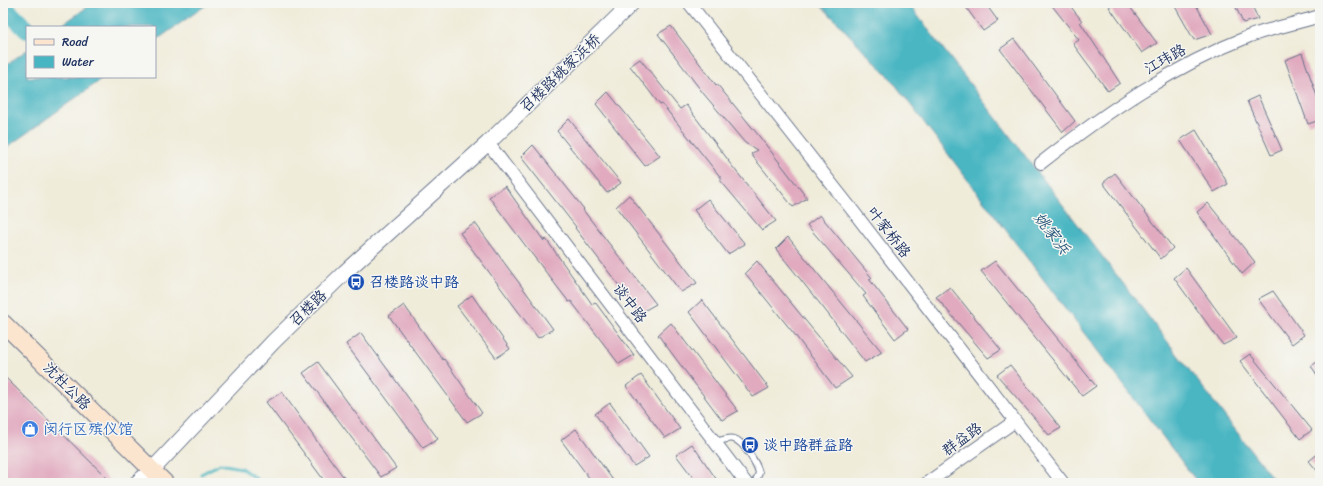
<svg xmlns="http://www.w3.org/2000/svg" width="1323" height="486" font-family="Sriracha,'LXGW WenKai TC',sans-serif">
  <rect width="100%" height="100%" fill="#f6f6f2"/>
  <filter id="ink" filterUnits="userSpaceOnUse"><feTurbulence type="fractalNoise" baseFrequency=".025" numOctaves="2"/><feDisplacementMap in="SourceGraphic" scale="8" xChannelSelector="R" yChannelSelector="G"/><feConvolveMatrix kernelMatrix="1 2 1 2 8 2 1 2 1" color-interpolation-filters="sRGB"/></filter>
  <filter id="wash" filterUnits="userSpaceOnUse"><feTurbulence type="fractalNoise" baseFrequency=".012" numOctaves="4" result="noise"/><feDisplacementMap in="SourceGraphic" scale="16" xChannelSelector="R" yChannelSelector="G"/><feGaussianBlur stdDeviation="0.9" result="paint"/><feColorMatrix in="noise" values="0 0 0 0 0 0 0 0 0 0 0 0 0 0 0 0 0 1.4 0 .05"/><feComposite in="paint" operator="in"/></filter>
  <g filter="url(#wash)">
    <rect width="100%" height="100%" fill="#f0ecda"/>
    <!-- water -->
    <path fill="#48b6c2" stroke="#327290" d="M93,3H209L155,41V27H59Z
      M819,3H908L1276,483H1198L891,79Z
      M27,50V77H105L3,150V67Z"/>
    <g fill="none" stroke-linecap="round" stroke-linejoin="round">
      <!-- stream -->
      <path stroke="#48b6c2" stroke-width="3" d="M201,474L220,464L241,468L262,483"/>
      <!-- river -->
      <path stroke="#48b6c2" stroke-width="18" d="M3,6L27,30"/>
    </g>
    <g id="blocks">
      <!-- building -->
      <path fill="#e1aabf" d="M963,3H985L998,21L983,31Z
        M1050,3H1068L1082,21L1080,22L1120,83L1108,91L1073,44L1079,40Z
        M1114,3H1127L1157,43L1142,53L1109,7Z
        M1173,3H1195L1212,34L1194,40Z
        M1234,3H1251L1258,19L1243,23Z
        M671,26L716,85L717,84L759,136L807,198L793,207L751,154L757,150L745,143L703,93L658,34Z
        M1014,39L1075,121L1063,132L1000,49Z
        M1302,53L1320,105V120L1308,124L1285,60Z
        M640,59L680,109L686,105L729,161H728L776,221L762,230L720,180L722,179L662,104L660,105L630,66Z
        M608,92L660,156L645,166L596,104Z
        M1258,96L1282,150L1271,155L1247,101Z
        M569,119L621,183L607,193L557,131Z
        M1196,130L1228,184L1214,192L1180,140Z
        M533,145L584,209L583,210L656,304L640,313L575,228L576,227L521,157Z
        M1115,173L1173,248L1161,259L1103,183Z
        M505,186L544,241L546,239L592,304L595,302L634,355L619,364L571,301L569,302L528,249L489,197Z
        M629,195L697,283L681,292L616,207Z
        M708,199L745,244L728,254L694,210Z
        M1208,203L1255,262L1242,274L1197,212Z
        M820,215L872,278L869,279L908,329L895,339L863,296L866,294L807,225Z
        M475,223L553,329L538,338L460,233Z
        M788,237L845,307L882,352L865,362L825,310L776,249Z
        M757,261L809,325L852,377L835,388L795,335L745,273Z
        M995,261L1096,386L1082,396L981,271Z
        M1186,268L1237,338L1223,345L1174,278Z
        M950,287L1001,350L988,358L936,297Z
        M1273,291L1304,335L1292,344L1258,299Z
        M472,295L510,349L496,358L457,306Z
        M702,300L769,388L753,397L689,312Z
        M404,305L443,360L444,359L482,413L467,422L389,316Z
        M671,323L738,411L722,420L658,335Z
        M361,333L399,385L438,439L423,448L346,344Z
        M1250,354L1312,430L1300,439L1240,361Z
        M1320,360V379L1311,366Z
        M318,362L396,468L381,477L303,373Z
        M1010,365L1061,428L1049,435L997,375Z
        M3,375L112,483H3Z
        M641,375L680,429L665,438L626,386Z
        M282,392L319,444L348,483H326L266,402Z
        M610,403L649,457L634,466L595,414Z
        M576,429L615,483H593L561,440Z
        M692,444L719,483H697L676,455Z
        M1320,452V474L1309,461Z"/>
    </g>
  </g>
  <g filter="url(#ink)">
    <use href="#blocks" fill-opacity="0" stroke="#667189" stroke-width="1"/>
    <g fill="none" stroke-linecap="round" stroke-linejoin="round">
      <!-- service casing -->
      <g stroke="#667189" stroke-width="8">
        <path id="service" d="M715,442C721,441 729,437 734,439C743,441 757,464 759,473L755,483"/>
      </g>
      <!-- minor casing -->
      <g stroke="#667189" stroke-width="14">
        <path id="minor" d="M689,3L853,211L1063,483
          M488,143L746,483
          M1041,163C1106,112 1173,66 1250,36C1273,28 1297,23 1320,16
          M927,483L1015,421"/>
      </g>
      <!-- tertiary casing -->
      <g stroke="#667189" stroke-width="17">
        <path id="tertiary" d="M137,483L152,470L274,341L345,272L488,143L632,3"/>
      </g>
      <!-- secondary casing -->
      <g stroke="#667189" stroke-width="19">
        <path id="secondary" d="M3,323L165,483"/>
      </g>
      <!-- service -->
      <use href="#service" stroke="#fff" stroke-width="6"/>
      <!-- minor -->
      <use href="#minor" stroke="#fff" stroke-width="12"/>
      <!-- tertiary -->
      <use href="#tertiary" stroke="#fff" stroke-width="15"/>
      <!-- secondary -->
      <use href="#secondary" stroke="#fbe5cf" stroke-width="17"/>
    </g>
  </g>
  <!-- icons -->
  <defs>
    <g id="bus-disc" transform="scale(0.9)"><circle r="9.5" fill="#1a4fb4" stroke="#f6f6f2"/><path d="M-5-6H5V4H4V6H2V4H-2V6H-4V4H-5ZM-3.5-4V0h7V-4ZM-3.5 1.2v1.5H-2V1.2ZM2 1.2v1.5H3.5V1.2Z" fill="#fff"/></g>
    <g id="shop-disc" transform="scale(0.9)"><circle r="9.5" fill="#3f7fe0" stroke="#f6f6f2"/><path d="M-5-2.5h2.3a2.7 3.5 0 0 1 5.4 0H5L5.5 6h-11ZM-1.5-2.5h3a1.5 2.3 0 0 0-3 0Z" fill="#fff"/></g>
  </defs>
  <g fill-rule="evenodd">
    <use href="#bus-disc" x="356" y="282"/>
    <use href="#shop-disc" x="30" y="429"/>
    <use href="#bus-disc" x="750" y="445"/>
  </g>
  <g text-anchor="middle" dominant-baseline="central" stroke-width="3" stroke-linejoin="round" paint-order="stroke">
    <!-- street labels -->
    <g font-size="15" fill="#1b2f5e" stroke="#f6f6f2">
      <text transform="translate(1165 59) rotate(-29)">江玮路</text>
      <text transform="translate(560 73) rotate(-44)">召楼路姚家浜桥</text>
      <text transform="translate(889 232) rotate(52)">叶家桥路</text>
      <text transform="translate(630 303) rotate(53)">谈中路</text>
      <text transform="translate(308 308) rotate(-44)">召楼路</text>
      <text transform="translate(67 386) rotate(45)">沈杜公路</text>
      <text transform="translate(962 439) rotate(-36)">群益路</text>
    </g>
    <!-- transit labels -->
    <g font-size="15" fill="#164399" stroke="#f6f6f2" text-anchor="start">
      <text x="369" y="282">召楼路谈中路</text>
      <text x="763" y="445">谈中路群益路</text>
    </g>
    <!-- shop labels -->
    <g font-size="15" fill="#366cbe" stroke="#f6f6f2" text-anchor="start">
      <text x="43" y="429">闵行区殡仪馆</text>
    </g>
    <!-- water labels -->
    <g font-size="16" font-style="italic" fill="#28587c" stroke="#f6f6f2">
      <text transform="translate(1052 233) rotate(52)">姚家浜</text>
    </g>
  </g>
  <!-- margin -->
  <rect width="1323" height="486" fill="none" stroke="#f6f6f2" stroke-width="16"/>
  <!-- legend -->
  <rect x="26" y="26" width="130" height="52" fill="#f6f6f2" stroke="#9ea6b7"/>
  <rect x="34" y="39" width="20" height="6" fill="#fbe5cf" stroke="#9ea6b7"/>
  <text x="62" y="46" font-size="12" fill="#1b2f5e">Road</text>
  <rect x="34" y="56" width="20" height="12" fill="#48b6c2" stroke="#9ea6b7"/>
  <text x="62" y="66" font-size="12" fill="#1b2f5e">Water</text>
</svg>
